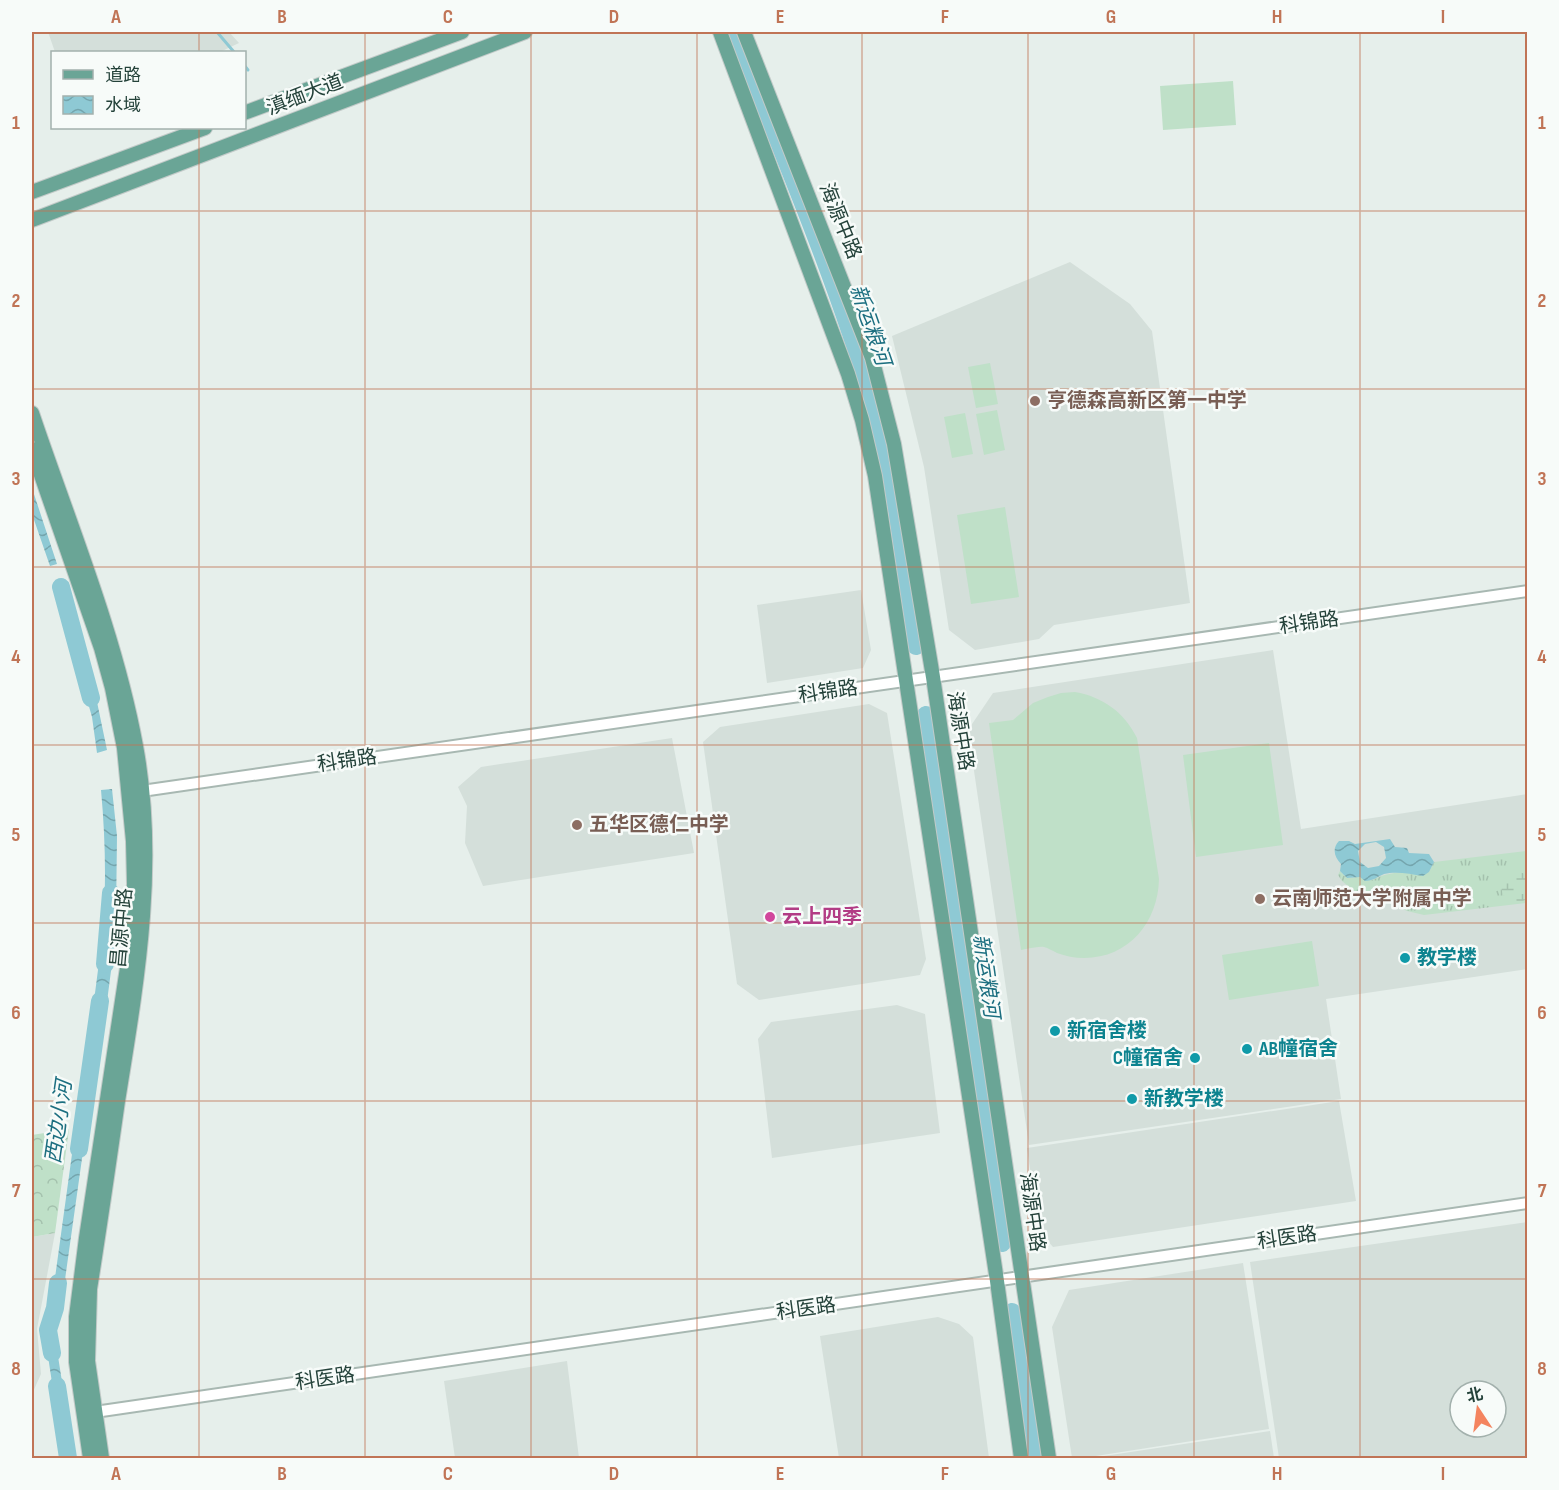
<svg xmlns="http://www.w3.org/2000/svg" width="1559" height="1490" font-family="'Sofia Sans Condensed','Noto Sans SC',sans-serif">
  <defs>
    <pattern id="grass-tufts" width="24" height="20" patternUnits="userSpaceOnUse" patternTransform="scale(1.5)"><rect width="24" height="20" fill="#bfe0c8"/><path d="M3 7l-1-3M5 7V3M7 7l1-3M15 17l-1-3M17 17v-4M19 17l1-3" fill="none" stroke="#a4c1ad"/></pattern>
    <pattern id="wetland-marsh" width="20" height="14" patternUnits="userSpaceOnUse" patternTransform="scale(1.5)"><rect width="20" height="14" fill="#bfe0c8"/><path d="M1 5h8M5 5V1M11 12h8M15 12V8" fill="none" stroke="#a4c1ad"/></pattern>
    <pattern id="park-crowns" width="20" height="18" patternUnits="userSpaceOnUse" patternTransform="scale(1.5)"><rect width="20" height="18" fill="#bfe0c8"/><path d="M2 6a3 3 0 1 1 6 0M12 15a3 3 0 1 1 6 0" fill="none" stroke="#a4c1ad"/></pattern>
    <pattern id="water-waves" width="16" height="10" patternUnits="userSpaceOnUse" patternTransform="scale(1.5)"><rect width="16" height="10" fill="#8ec9d4"/><path d="M0 5q4-4 8 0t8 0" fill="none" stroke="#74a5ad"/></pattern>
  </defs>
  <rect width="100%" height="100%" fill="#e6efeb"/>
  <!-- built -->
  <path fill="#d4dfda" fill-rule="evenodd" d="M48,32H229L239,43L220,52H55Z
    M1070,262L1130,304L1152,331L1190,603L1054,625L1039,639L975,650L949,630L924,467L892,336Z
    M861,590L871,650L863,668L767,683L757,605Z
    M1273,650L1301,829L1527,794V969L1326,999L1341,1099L1029,1145L968,730L993,693Z
    M869,704L887,713L926,959L920,975L759,1000L737,984L703,742L720,727Z
    M672,738L694,853L483,886L465,843L467,806L458,787L481,767Z
    M897,1005L925,1014L940,1133L772,1158L758,1039L771,1022Z
    M1339,1101L1356,1201L1053,1247L1039,1231L1027,1148Z
    M1527,1222V1458H1279L1250,1262ZM1460,1391H1496V1427H1460Z
    M55,1233L37,1329L41,1374L32,1394V1237Z
    M1243,1263L1269,1429L1083,1458H1072L1052,1327L1069,1290Z
    M938,1317L959,1324L973,1337L989,1458H839L820,1336Z
    M567,1361L579,1458H455L444,1381Z
    M1270,1431L1274,1458H1091Z"/>
  <!-- grass -->
  <path fill="url(#grass-tufts)" d="M1527,851V903L1424,915L1407,911L1390,903L1360,896L1342,881L1338,875L1340,871L1347,878L1360,877L1372,880C1384,874 1397,871 1410,873C1418,874 1421,875 1429,872L1434,862Z"/>
  <!-- wetland -->
  <path fill="url(#wetland-marsh)" d="M1513,871H1518L1527,875V899C1505,912 1490,882 1513,871Z"/>
  <!-- park -->
  <path fill="url(#park-crowns)" d="M69,1129L55,1233L32,1237V1135Z"/>
  <!-- pitch -->
  <path fill="#bfe0c8" d="M1233,81L1236,125L1163,130L1160,86Z
    M990,363L998,404L976,408L968,367Z
    M997,410L1005,450L984,455L976,414Z
    M965,413L973,454L952,458L944,417Z
    M1005,507L1019,597L971,604L957,515Z
    M1075,692C1103,697 1124,712 1137,738L1159,879C1158,922 1129,958 1084,958C1075,958 1065,956 1057,953C1053,951 1048,948 1044,947C1038,946 1028,949 1021,950L989,723L1013,720L1033,703L1048,697L1061,693Z
    M1269,743L1283,845L1196,857L1183,755Z
    M1312,941L1319,986L1229,1000L1222,955Z"/>
  <!-- water -->
  <path fill="url(#water-waves)" fill-rule="evenodd" d="M32,488L57,564L50,566L32,514Z
    M65,585L85,651L75,654L69,625L56,588Z
    M91,673L107,750L97,753L92,717L80,675Z
    M112,789L117,836L116,916H104C106,874 105,833 101,790Z
    M1390,839L1395,847L1407,848L1409,853L1429,854L1434,862L1429,872L1423,876C1410,874 1396,871 1384,874C1377,877 1373,881 1365,881L1360,877L1347,878L1340,871L1341,864C1334,857 1332,848 1339,841H1349L1355,844ZM1376,842L1384,847L1386,858L1379,866L1368,868L1360,862L1358,851L1365,844Z
    M102,939L115,940L104,1025L91,1024Z
    M86,1043L101,1045L96,1079L81,1081Z
    M87,1123L61,1308L51,1307L76,1125Z
    M44,1330L54,1331L66,1407L56,1409Z
    M70,1425L74,1458H62L58,1428Z"/>
  <g fill="none" stroke-linecap="round" stroke-linejoin="round">
    <!-- stream -->
    <path stroke="#8ec9d4" stroke-width="3" d="M217,32L234,52
      M244,65L248,70"/>
    <!-- river -->
    <path stroke="#8ec9d4" stroke-width="18" d="M735,32C783,154 836,277 873,403C897,482 904,565 916,646
      M61,587L91,698
      M926,715L1002,1243
      M105,964L111,893
      M79,1149L100,1001
      M1012,1312L1033,1458
      M52,1353L48,1330L55,1308L58,1283
      M57,1386L68,1458"/>
    <!-- minor casing -->
    <g stroke="#a8b8b2" stroke-width="14">
      <path id="minor" d="M135,792L1528,591
        M88,1413L1528,1203"/>
    </g>
    <!-- major casing -->
    <g stroke="#c2cac8" stroke-width="16">
      <path id="major" d="M720,32L848,374L862,420L875,476L997,1281L1021,1458
        M744,32L872,358L894,444L933,677L1049,1458
        M244,113L462,32
        M32,192L205,128
        M32,220L525,32
        M32,413C69,523 115,632 136,746C158,865 137,983 118,1101C109,1164 100,1226 90,1289L88,1361L102,1458
        M32,449L101,648L112,688L124,748L133,841L134,884L130,948L86,1238L76,1317V1362L90,1458"/>
    </g>
    <!-- minor -->
    <use href="#minor" stroke="#fff" stroke-width="10"/>
    <!-- major -->
    <use href="#major" stroke="#6aa596" stroke-width="14"/>
  </g>
  <!-- grid -->
  <path fill="none" stroke="#c07456" stroke-width="1.5" stroke-opacity="0.55" d="M199,32V52M365,32V1458M531,32V1458M697,32V1458M862,32V1458M1028,32V1458M1194,32V1458M1360,32V1458M199,128V1458M32,211H1528M32,389H1528M32,567H1528M32,745H1528M32,923H1528M32,1101H1528M32,1279H1528"/>
  <!-- markers -->
  <g fill="#8d6e63" stroke="#f7fbf9" stroke-width="2">
    <circle cx="1035" cy="401" r="6"/>
    <circle cx="577" cy="825" r="6"/>
    <circle cx="1260" cy="899" r="6"/>
  </g>
  <circle fill="#d1479c" stroke="#f7fbf9" stroke-width="2" cx="770" cy="917" r="6"/>
  <g fill="#0f9aa8" stroke="#f7fbf9" stroke-width="2">
    <circle cx="1405" cy="958" r="6"/>
    <circle cx="1055" cy="1031" r="6"/>
    <circle cx="1247" cy="1049" r="6"/>
    <circle cx="1195" cy="1058" r="6"/>
    <circle cx="1132" cy="1099" r="6"/>
  </g>
  <g text-anchor="middle" dominant-baseline="central" stroke-width="5" stroke-linejoin="round" paint-order="stroke">
    <!-- street labels -->
    <g font-size="20" fill="#24423a" stroke="#f7fbf9">
      <text transform="translate(305 95) rotate(-21)">滇缅大道</text>
      <text transform="translate(840 221) rotate(68)">海源中路</text>
      <text transform="translate(1309 623) rotate(-8)">科锦路</text>
      <text transform="translate(828 692) rotate(-8)">科锦路</text>
      <text transform="translate(960 731) rotate(81)">海源中路</text>
      <text transform="translate(347 761) rotate(-8)">科锦路</text>
      <text transform="translate(122 928) rotate(-85)">昌源中路</text>
      <text transform="translate(1032 1212) rotate(82)">海源中路</text>
      <text transform="translate(1287 1238) rotate(-8)">科医路</text>
      <text transform="translate(806 1309) rotate(-8)">科医路</text>
      <text transform="translate(325 1379) rotate(-8)">科医路</text>
    </g>
    <!-- education labels -->
    <g font-size="20" font-weight="bold" fill="#785e54" stroke="#f7fbf9" text-anchor="start">
      <text x="1047" y="401">亨德森高新区第一中学</text>
      <text x="589" y="825">五华区德仁中学</text>
      <text x="1272" y="899">云南师范大学附属中学</text>
    </g>
    <!-- hotel labels -->
    <g font-size="20" font-weight="bold" fill="#b23c85" stroke="#f7fbf9" text-anchor="start">
      <text x="782" y="917">云上四季</text>
    </g>
    <!-- culture labels -->
    <g font-size="20" font-weight="bold" fill="#0d838f" stroke="#f7fbf9" text-anchor="start">
      <text x="1417" y="958">教学楼</text>
      <text x="1067" y="1031">新宿舍楼</text>
      <text x="1259" y="1049">AB幢宿舍</text>
      <text x="1183" y="1058" text-anchor="end">C幢宿舍</text>
      <text x="1144" y="1099">新教学楼</text>
    </g>
    <!-- water labels -->
    <g font-size="21" font-style="italic" fill="#1c6f80" stroke="#f7fbf9">
      <text transform="translate(870 325) rotate(71)">新运粮河</text>
      <text transform="translate(986 976) rotate(82)">新运粮河</text>
      <text transform="translate(59 1122) rotate(-82)">西边小河</text>
    </g>
  </g>
  <!-- border -->
  <rect width="1559" height="1490" fill="none" stroke="#f7fbf9" stroke-width="66"/>
  <!-- legend -->
  <rect x="51" y="51" width="195" height="78" fill="#f7fbf9" stroke="#a3b1ad" stroke-width="1.5"/>
  <rect x="63" y="70" width="30" height="9" fill="#6aa596" stroke="#a3b1ad" stroke-width="1.5"/>
  <text x="105" y="81" font-size="18" fill="#24423a">道路</text>
  <rect x="63" y="96" width="30" height="18" fill="url(#water-waves)" stroke="#a3b1ad" stroke-width="1.5"/>
  <text x="105" y="111" font-size="18" fill="#24423a">水域</text>
  <!-- north arrow -->
  <g transform="translate(1478 1409) rotate(347)"><circle r="28" fill="#f7fbf9" stroke="#a3b1ad" stroke-width="1.5"/>
  <path d="M0-4.5L10 22L0 15L-10 22Z" fill="#f4845f"/>
  <text y="-9" font-size="16" font-weight="bold" text-anchor="middle" fill="#24423a">北</text>
  </g>
  <rect x="33" y="33" width="1493" height="1424" fill="none" stroke="#c07456" stroke-width="2"/>
  <g font-size="20" text-anchor="middle" font-weight="bold" fill="#c07456">
    <text x="116" y="23">A</text>
    <text x="282" y="23">B</text>
    <text x="448" y="23">C</text>
    <text x="614" y="23">D</text>
    <text x="780" y="23">E</text>
    <text x="945" y="23">F</text>
    <text x="1111" y="23">G</text>
    <text x="1277" y="23">H</text>
    <text x="1443" y="23">I</text>
    <text x="16" y="129">1</text>
    <text x="1542" y="129">1</text>
    <text x="16" y="307">2</text>
    <text x="1542" y="307">2</text>
    <text x="16" y="485">3</text>
    <text x="1542" y="485">3</text>
    <text x="16" y="663">4</text>
    <text x="1542" y="663">4</text>
    <text x="16" y="841">5</text>
    <text x="1542" y="841">5</text>
    <text x="16" y="1019">6</text>
    <text x="1542" y="1019">6</text>
    <text x="16" y="1197">7</text>
    <text x="1542" y="1197">7</text>
    <text x="16" y="1375">8</text>
    <text x="1542" y="1375">8</text>
    <text x="116" y="1480">A</text>
    <text x="282" y="1480">B</text>
    <text x="448" y="1480">C</text>
    <text x="614" y="1480">D</text>
    <text x="780" y="1480">E</text>
    <text x="945" y="1480">F</text>
    <text x="1111" y="1480">G</text>
    <text x="1277" y="1480">H</text>
    <text x="1443" y="1480">I</text>
  </g>
</svg>
